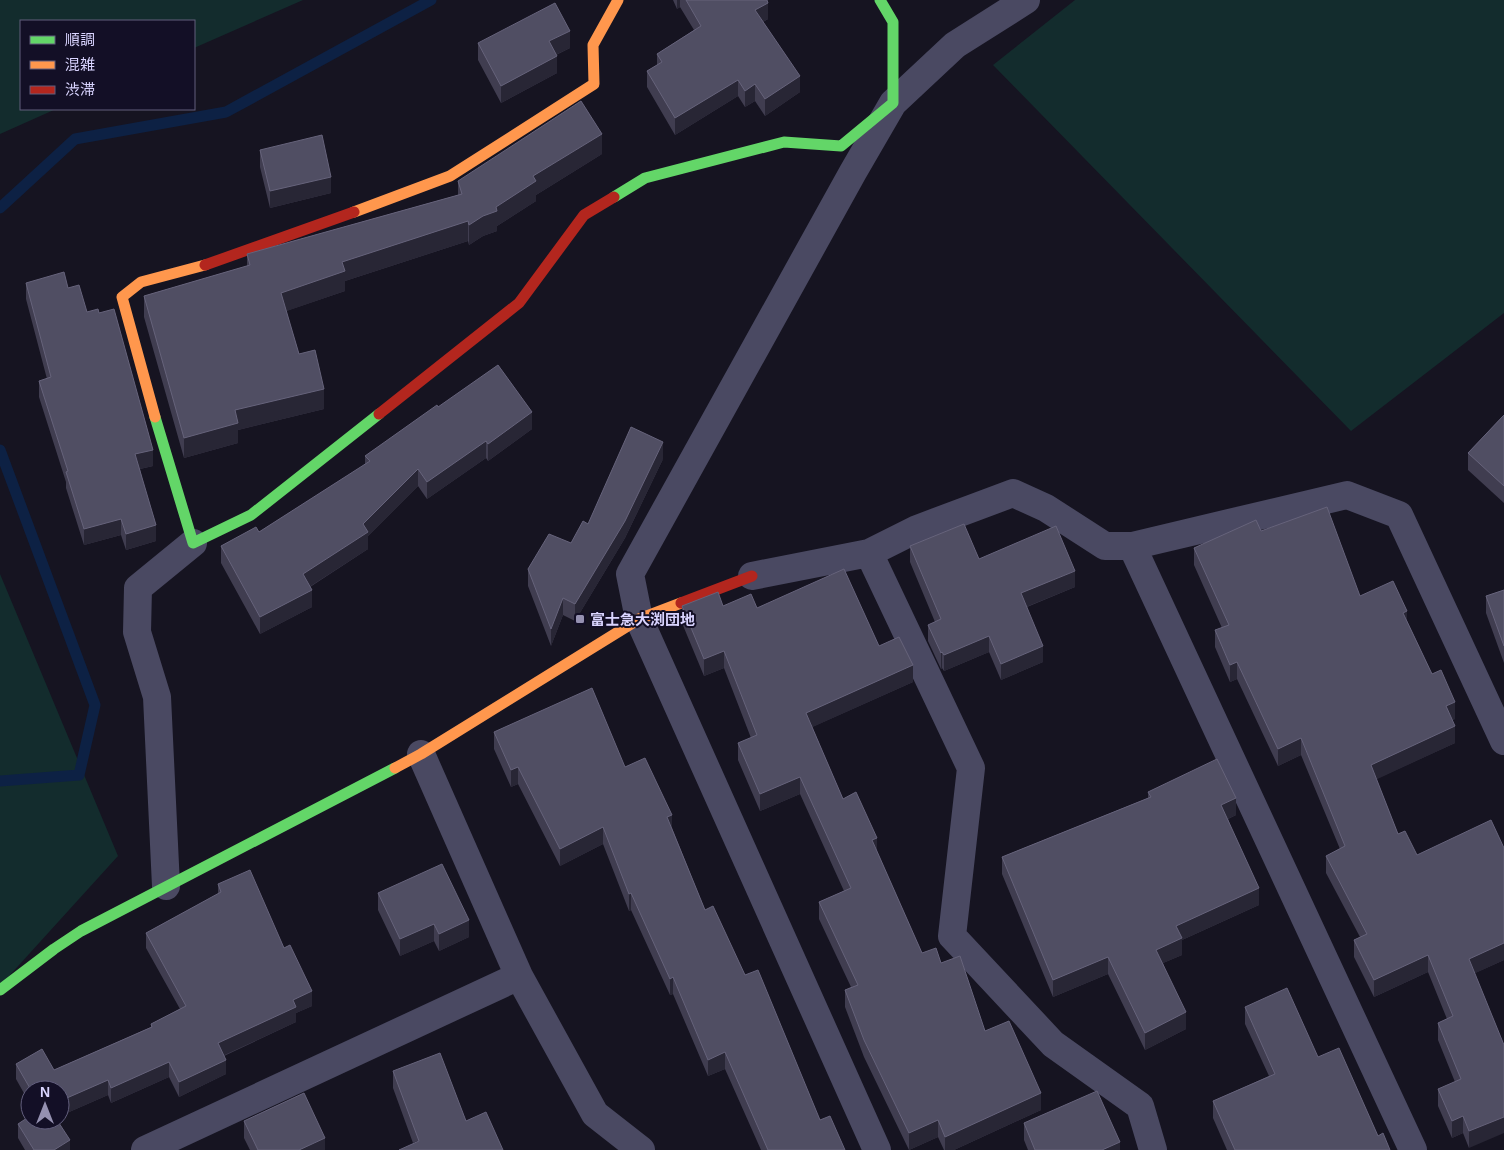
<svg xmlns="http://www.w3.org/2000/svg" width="1504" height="1150" font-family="Arial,'Noto Sans JP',sans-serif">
  <rect width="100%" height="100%" fill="#161421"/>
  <!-- green -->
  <path fill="#132c2d" d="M0,0H303L194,48V21H21V109H56L0,134Z
    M1075,0H1504V313L1351,431L993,65Z
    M0,574L118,856L0,986Z"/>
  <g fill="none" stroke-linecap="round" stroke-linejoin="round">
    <!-- stream -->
    <path stroke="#0d2144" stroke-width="11" d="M0,208L75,139L226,112L431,0
      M0,450L95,705L79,775L0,781"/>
    <!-- street -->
    <path stroke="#4a4962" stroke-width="28" d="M1132,546L1413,1150
      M869,553L971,768L952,936L1053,1044L1140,1106L1153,1150
      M752,576L869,553L917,529L1013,493L1046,508L1105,546H1132L1347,495L1399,515L1504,741
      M421,754L519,976L595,1114L641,1150
      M166,886L157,697L137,632L138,588L193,543
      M145,1150L519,976
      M877,1150L639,619L630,574L853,172L893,103L955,45L1026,0"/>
    <!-- fast -->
    <path stroke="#63d668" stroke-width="11" d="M614,197L645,178L784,142L841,146L893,103V22L880,0
      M155,417L193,543L251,515L379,414
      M0,990L54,949L81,931L395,768"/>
    <!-- slow -->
    <path stroke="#ff974d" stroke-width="11" d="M354,212L450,176L594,84L593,45L618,0
      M155,417L122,297L141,282L205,265
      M395,768L421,754L639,619L681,603"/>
    <!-- jam -->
    <path stroke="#b3261e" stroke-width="11" d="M205,265L354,212
      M379,414L519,303L584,215L614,197
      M681,603L752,576"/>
  </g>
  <!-- wall -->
  <path fill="#403d50" d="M673,0H767L768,19L763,22L800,92L765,116L755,101L745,107L738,96L675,135L647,87V71L657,65V54L694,30L680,7L677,9Z
    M478,43L570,48L556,55L557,73L501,103L478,60Z
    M260,150L331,193L270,208L260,167Z
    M602,154L536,195V201L497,226V231L483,236L469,245L468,241L345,281V291L286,311L299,354L324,409L238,430V443L184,458L144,317V296L247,266V254L458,195V181Z
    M26,283L68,288L87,312L99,313L153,466L140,469L156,541L126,550L121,535L84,545L66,488V482L39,397V381L47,379L26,299Z
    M438,407L532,429L488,461L486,458L427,499L418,486L368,536V549L310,587L312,607L260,634L221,563V546L259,532L365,465V456Z
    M1504,415V503L1468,470V453Z
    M663,459L625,538L575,621L563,615L551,646L528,586V569L571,543L588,524Z
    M1261,531L1360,596L1407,621L1432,674L1455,719L1452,720L1455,743L1376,779L1398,834L1417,855L1504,848V960L1475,973L1469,1148L1463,1133L1452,1138L1438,1106V1089L1455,1082L1438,1040V1023L1447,1019L1428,972L1374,997L1354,957V940L1360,937L1326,873V856L1340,849L1301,755L1278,766L1237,679L1230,682L1215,647V630L1222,628L1194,565V548Z
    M910,546L979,559L1075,587L1027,607L1043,662L1001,680L989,652L944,671L942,668L941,669L928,641V625L935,622L910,562Z
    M1504,590V663L1486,613V596Z
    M682,606H723L757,608L879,646L913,682L812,727L843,799L877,852L922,953L941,963L985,1031L1041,1110L954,1150H944L938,1137L909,1150L864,1057L845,1007V990L851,987L819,919V902L844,891L800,794L760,811L738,760V743L751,738L724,668L704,676L682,623Z
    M494,732L625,767L672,828L705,910L745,975L820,1120L845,1150H761L725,1069L708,1076L673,994L670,995L631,910L629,911L603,844L560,866L518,784L511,787L494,749Z
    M1148,792L1236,815L1228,819L1259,905L1182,940V955L1163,963L1186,1029L1145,1050L1108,974L1053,997L1002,874V857L1148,798Z
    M218,884L284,948L312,1006L296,1013V1022L224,1056L226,1074L179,1097L169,1077L111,1103L108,1095L60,1116V1090H30V1104L16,1079V1064L54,1070L151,1027V1024L180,1009L146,948V933L218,894Z
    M378,893L469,937L439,951L434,941L400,956L378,910Z
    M1245,1007L1318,1057L1378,1136L1390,1150H1227L1213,1118V1101L1269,1076L1245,1024Z
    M393,1071L466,1121L413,1143L393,1088Z
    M244,1121L325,1150H250L244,1138Z
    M1024,1123L1120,1150H1028L1024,1140Z
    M18,1124L70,1150H25L18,1138Z"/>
  <!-- shaded-wall -->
  <path fill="#282635" d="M677,0H680V7L677,9Z
    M768,3V19L755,26V10Z
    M570,31V48L549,58V41Z
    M557,56V73L501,103V86Z
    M800,76V92L765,116V99Z
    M738,80V96L675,135V118Z
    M755,84V101L745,107V91Z
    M602,134V154L536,195V201L497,226V231L483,236L469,245V225L533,176Z
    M331,177V193L270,208V191Z
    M468,221V241L345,281V291L281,313V293L342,262Z
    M324,389V409L238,430V443L184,458V438L235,410Z
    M532,412V429L488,461V444Z
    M486,441V458L427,499V482Z
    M663,442V459L625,538L575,621V604Z
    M153,450V466L135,470V454Z
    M418,469V486L368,536V549L303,591V574L363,524Z
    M121,519V535L84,545V529Z
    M156,525V541L126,550V534Z
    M1075,571V587L1021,609V593Z
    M312,590V607L260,634V617Z
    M563,598V615L551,646V629Z
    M1407,611V628L1403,613Z
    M989,636V652L944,671V655Z
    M1043,646V662L1001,680V664Z
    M724,651V668L704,676V659Z
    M942,652V668L941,669V653Z
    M1237,662V679L1230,682V665Z
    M913,665V682L806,730V713Z
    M1455,702V719L1446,723V706Z
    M1455,726V743L1371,782V765Z
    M1301,738V755L1278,766V749Z
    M518,767V784L511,787V770Z
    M800,777V794L760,811V794Z
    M1236,798V815L1221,822V805Z
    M672,815V832L667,817Z
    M603,827V844L560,866V849Z
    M877,838V855L872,840Z
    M1259,888V905L1182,940V955L1156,966V950L1176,926Z
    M631,893V910L629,911V894Z
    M469,920V937L439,951V934Z
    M434,924V941L400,956V939Z
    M1504,943V960L1469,976V959Z
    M1428,955V972L1374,997V980Z
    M1108,957V974L1053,997V980Z
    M673,977V994L670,995V979Z
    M312,991V1006L296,1013V1022L218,1058V1043L293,1000Z
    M1186,1012V1029L1145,1050V1033Z
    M725,1052V1069L708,1076V1060Z
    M226,1060V1074L179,1097V1082Z
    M169,1062V1077L111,1103V1088Z
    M108,1080V1095L60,1116V1101Z
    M1041,1093V1110L954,1150H945V1137Z
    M1463,1116V1133L1452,1138V1121Z
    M1504,1117V1133L1469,1148V1131Z
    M938,1120V1137L909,1150V1133Z
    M325,1138V1150H299Z
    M70,1140V1150H54Z
    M1120,1142V1150H1102Z"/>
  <!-- building -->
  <path fill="#504e63" stroke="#66637b" d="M686,0H767L768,3L755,10L800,76L765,99L755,84L745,91L738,80L675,118L647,71L662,62L657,54L701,26Z
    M555,3L570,31L549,41L557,56L501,86L478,43Z
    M581,101L602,134L533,176L536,181L496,207L497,211L483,216L469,225L468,221L342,262L345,271L281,293L299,354L315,350L324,389L235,410L238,423L184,438L144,296L250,265L247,254L462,194L458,181Z
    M322,135L331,177L270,191L260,150Z
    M64,272L68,288L79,285L87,312L98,309L99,313L114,309L153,450L135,454L156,525L126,534L121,519L84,529L66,472L68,471L39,381L51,377L26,283Z
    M498,365L532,412L488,444L486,441L427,482L418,469L363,524L368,532L303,574L312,590L260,617L221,546L256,527L259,532L370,461L365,456L437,405L438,407Z
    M1504,415V486L1468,453Z
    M631,427L663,442L625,521L575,604L563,598L551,629L528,569L549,534L571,543L583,521L588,524Z
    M1327,507L1360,596L1393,581L1407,611L1403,613L1432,674L1441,670L1455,702L1446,706L1455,726L1371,765L1398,834L1405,831L1417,855L1491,820L1504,848V943L1469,959L1504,1045V1117L1469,1131L1463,1116L1452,1121L1438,1089L1461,1079L1438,1023L1453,1016L1428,955L1374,980L1354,940L1367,934L1326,856L1345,846L1301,738L1278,749L1237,662L1230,665L1215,630L1229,625L1194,548L1256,520L1261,531Z
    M964,524L979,559L1056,526L1075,571L1021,593L1043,646L1001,664L989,636L944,655L942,652L941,653L928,625L941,619L910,546Z
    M844,569L879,646L899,637L913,665L806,713L843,799L856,792L877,838L872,840L922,953L936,948L941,963L960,956L985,1031L1009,1021L1041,1093L945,1137L938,1120L909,1133L864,1040L845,990L858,985L819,902L851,888L800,777L760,794L738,743L757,735L724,651L704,659L682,606L718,592L723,606L751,594L757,608Z
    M1504,590V646L1486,596Z
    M592,688L625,767L645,758L672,815L667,817L705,910L713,906L745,975L758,970L820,1120L830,1116L845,1150H768L725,1052L708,1060L673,977L670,979L631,893L629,894L603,827L560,849L518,767L511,770L494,732Z
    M1217,759L1236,798L1221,805L1259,888L1176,926L1182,938L1156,950L1186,1012L1145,1033L1108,957L1053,980L1002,857L1151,797L1148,792Z
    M442,864L469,920L439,934L434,924L400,939L378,893Z
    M250,870L284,948L290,945L312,991L293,1000L296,1007L218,1043L226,1060L179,1082L169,1062L111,1088L108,1080L60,1101V1090H31L16,1064L42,1049L54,1070L152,1027L151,1024L186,1006L146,933L221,892L218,884Z
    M1287,988L1318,1057L1339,1048L1378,1136L1383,1133L1390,1150H1235L1213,1101L1275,1074L1245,1007Z
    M440,1053L466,1121L486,1112L503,1150H399L419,1141L393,1071Z
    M1097,1091L1120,1142L1102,1150H1035L1024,1123Z
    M304,1093L325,1138L299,1150H258L244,1121Z
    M30,1116V1120H57L70,1140L54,1150H34L18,1124Z"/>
  <!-- markers -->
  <rect fill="#9591b1" stroke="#130f26" stroke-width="2" x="575" y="614" width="10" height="10" rx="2.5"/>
  <g text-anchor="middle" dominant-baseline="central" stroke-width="4" stroke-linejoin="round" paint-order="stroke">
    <!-- poi labels -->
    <g font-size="15" font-weight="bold" fill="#d9d4ff" stroke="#130f26" text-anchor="start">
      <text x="590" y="619">富士急大渕団地</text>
    </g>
  </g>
  <!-- legend -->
  <rect x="20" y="20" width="175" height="90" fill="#130f26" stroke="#625e7d"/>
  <rect x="30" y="36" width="25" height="8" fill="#63d668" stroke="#625e7d"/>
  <text x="65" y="45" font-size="15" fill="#d9d4ff">順調</text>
  <rect x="30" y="61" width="25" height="8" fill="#ff974d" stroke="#625e7d"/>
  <text x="65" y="70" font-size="15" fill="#d9d4ff">混雑</text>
  <rect x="30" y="86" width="25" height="8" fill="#b3261e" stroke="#625e7d"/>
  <text x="65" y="95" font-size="15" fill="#d9d4ff">渋滞</text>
  <!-- north arrow -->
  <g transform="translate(45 1105)"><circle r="24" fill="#130f26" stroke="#625e7d"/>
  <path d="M0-4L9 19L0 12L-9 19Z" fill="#9591b1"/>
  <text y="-8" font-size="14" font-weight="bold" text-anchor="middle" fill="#d9d4ff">N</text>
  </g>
</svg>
